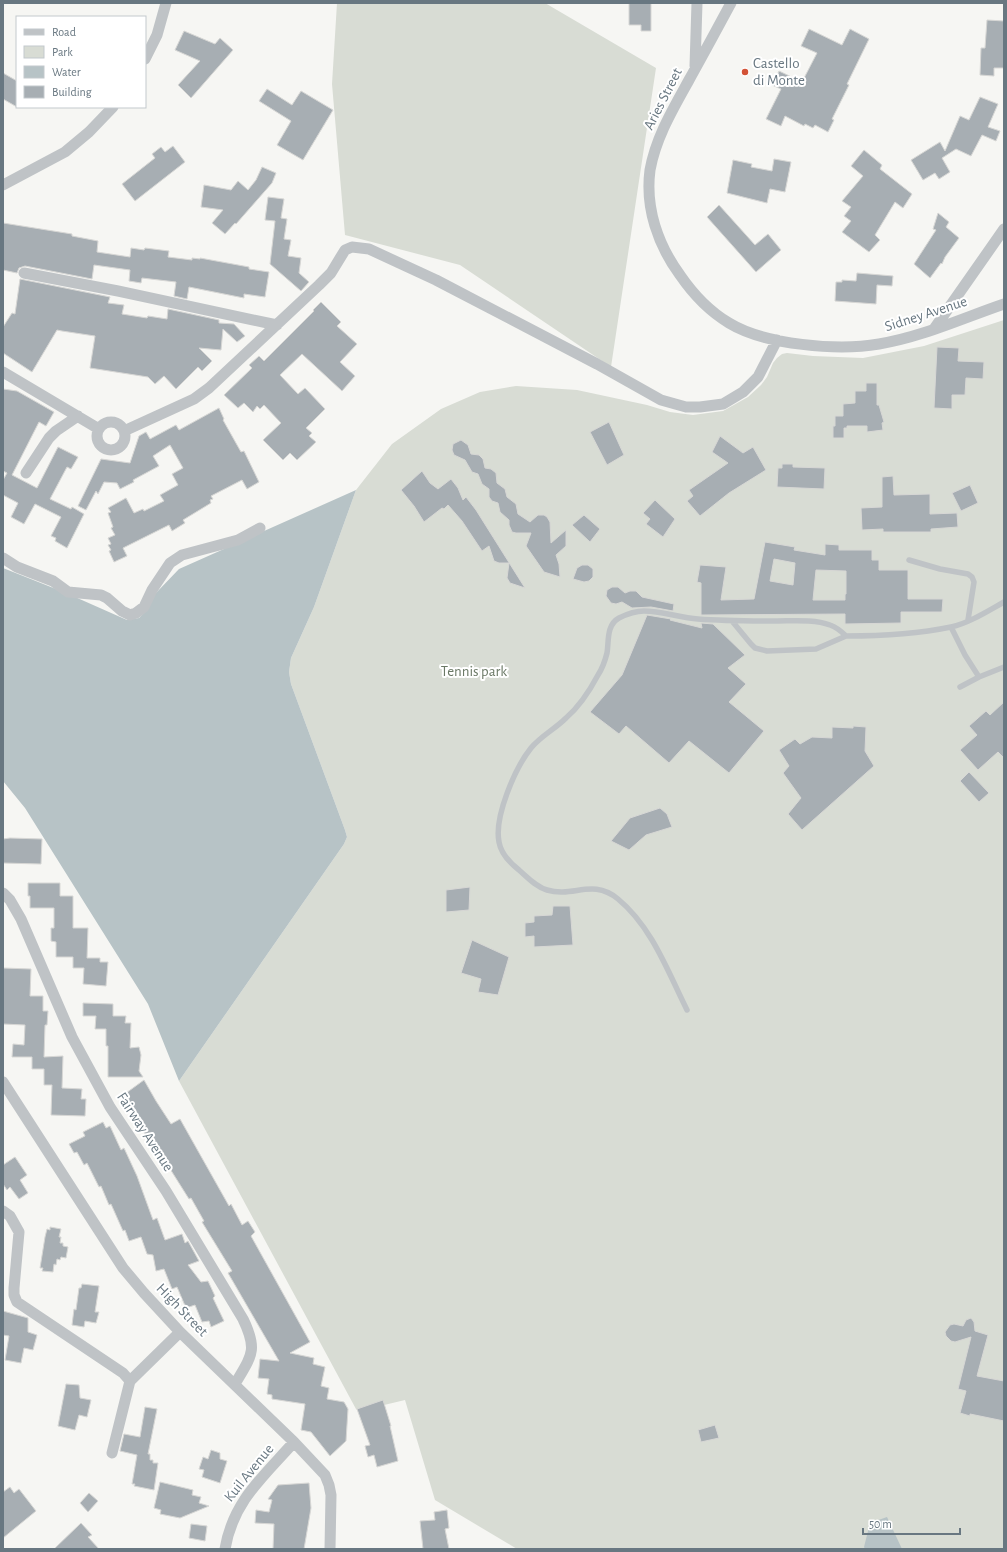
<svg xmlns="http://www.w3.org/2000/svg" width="1007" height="1552" font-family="'Alegreya Sans',sans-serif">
  <rect width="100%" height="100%" fill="#f6f6f3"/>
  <!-- green -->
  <path fill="#d8dcd4" d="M337,3H545L656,68L611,367L460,265L345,235L332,84Z
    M1004,320V1549H517L435,1500L405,1400L359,1411L356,1409L179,1081L344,844L347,837L345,830L291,684L289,672L291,658L314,607L356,490L392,444L441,409L480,392L516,386L577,390L647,405L670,412L693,415L723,411L748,397L761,385L767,377L773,363L777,358L782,354L787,353L813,356L863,358L924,346Z"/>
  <!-- water -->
  <path fill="#b7c3c6" d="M356,490L314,607L291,658L289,672L291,684L345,830L347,837L344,844L179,1081L148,1004L25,808L3,781V568L66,593L127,620L139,618L148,609L155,594L179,569Z
    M887,1517L902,1549H865L864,1547L870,1523Z"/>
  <!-- building -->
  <path fill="#a7aeb3" stroke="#d7d7d5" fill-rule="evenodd" d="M629,3H651V31H641V25H629Z
    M987,20L1004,21V68H994V76L980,75L981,48H985Z
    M809,29L842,45L850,29L869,39L847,84L849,85L832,119L834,120L828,132L815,125L813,128L805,124L804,126L785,116L781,126L766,119L781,89L772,85L779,71L802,82L817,53L801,46Z
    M184,31L215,44L220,38L233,50L191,98L178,85L200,61L175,50Z
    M3,73L17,81V107L3,99Z
    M267,89L292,105L301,91L333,110L303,160L277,145L291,121L259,101Z
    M980,97L998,104L988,127L1000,131L996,141L982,135L971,156L956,149L942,158L950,172L939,179L935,173L923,180L911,160L940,142L945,151L960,116L969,120Z
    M173,146L185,162L135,201L122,184L155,158L152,154L161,147L165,152Z
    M864,150L882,165L880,169L912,194L903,208L895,202L875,235L880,240L869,252L842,232L851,221L844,216L851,207L842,201L863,176L851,166Z
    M774,159L791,162L785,192L770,189L767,203L727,193L733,160L752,164L751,167L772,171Z
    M262,167L276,173L272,183L236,224L235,223L225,234L212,223L223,210L201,207L204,185L231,190L238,181L248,190L256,180Z
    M268,197L284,199L281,218L287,219L284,239L291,240L288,256L301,258L299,273L309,282L301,291L270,264L275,221L265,220Z
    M719,205L755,245L768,234L781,250L756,272L707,217Z
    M938,213L949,222L946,227L959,238L945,257L942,264L941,263L930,278L914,264L936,230L933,229Z
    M3,223L72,234V236L98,241L97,252L130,257L131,248L144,250L145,248L169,251L168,257L192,260V258L200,259V258L249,267V269L269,272L265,297L244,294V298L189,287L187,299L174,296L176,282L142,278L141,283L129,281L130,270L94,265L92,279L25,266L19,268L17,273L3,270Z
    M857,273L893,276L892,286L877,285L876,304L835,301L836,282H842V280L856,281Z
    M20,279L110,297L108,303L124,305L122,314L147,318L148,316L167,319L168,309L219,320V323L234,324L245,336L237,342L223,329L221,350L199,348L212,361L202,371L198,367L176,389L164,376L155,384L148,377L90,368L95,336L62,331L57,330L32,372L3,353V327L12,313L15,314Z
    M321,302L341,322L337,326L357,344L340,362L355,376L342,391L302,354L280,375L298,394L305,388L325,409L306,428L312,433L309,436L316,442L297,460L290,453L283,460L263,440L281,423L264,405L260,409L257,406L253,412L244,403L238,408L224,395L252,368L249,365L259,356L264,361L314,311L313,310Z
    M937,347L959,348L958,361L984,362L983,379L966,378L965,395H952V409L934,408Z
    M866,383H877V405H879L884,422L882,423L883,430L867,432V426H847V428H844V438H833V426H835V416H843V404L855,403V391H866Z
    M3,389L17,391L54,412L46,426L39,422L12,475L37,488L58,447L78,457L71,469L67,467L50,499L71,509L72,507L84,514L67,548L55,541L56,538L51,536L61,517L35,504L24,524L11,517L18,503L3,495V480L7,473L3,471Z
    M219,408L224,419L223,420L241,452L244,451L259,482L247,489L242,480L211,496L213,499L210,500L211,503L183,520L185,523L172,531L169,525L123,548L127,556L114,562L109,551L111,550L108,545L111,544L108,538L115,535L111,528L113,527L108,513L111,512L108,508L126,498L134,513L143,509L144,511L164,501L160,495L178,485L172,474L183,468L170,445L153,456L159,466L133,480L134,482L120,489L117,483L104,482L98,494L96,491L86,510L78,506L101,459L130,463L139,436L146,432L150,439L176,425L179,430Z
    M609,422L624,455L607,465L590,432Z
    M720,436L743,453L753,447L766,470L729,493L700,516L687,501L693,496L689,490L728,463L712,452Z
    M461,440L468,445L471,454L479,455L483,459L485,468L491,469L496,473L497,483L505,489L507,497L516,504L518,514L530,522L538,515H544L547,517L550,522L551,543L566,530V546L556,555L559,564L560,577L544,572L526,546L531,533H516L512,532L509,525V520L500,512L498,503L492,501L489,497V489L482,484L478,474L472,472L465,460L454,455L452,450L453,444Z
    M782,464H793V467L825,468L824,489L777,487L778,468H782Z
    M422,471L430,483L438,489L451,479L458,488L463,500L466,497L476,510L525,588L510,583L507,578L509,563H499L494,561L489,546L482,551L462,521L448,505L444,509L442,508L424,522L414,506L401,490Z
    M893,476L894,495L930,494V514L957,513L958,527L931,529V532H883V529L862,530L861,508L882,507V477Z
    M970,485L978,503L961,511L952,493Z
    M655,500L675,519L663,537L646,524L650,519L643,513Z
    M584,515L600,529L590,542L572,525Z
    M765,542L795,547L794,550L825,555V544L839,545V550H872V560H879V570H908V599H943L942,612H901V623L845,624V614L701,615V583L697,582L700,565L726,567L721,600L754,599ZM774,559L795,563L793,585L770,581ZM816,570L846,571V594H845V600H813Z
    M582,565H588L593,569V577L589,581L584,582L573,579L577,568Z
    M612,587H618L625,593L630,591H636L642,597L674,604L673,611L651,607L632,608L622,602L616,604L611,603L606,596L607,590Z
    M647,615L671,619L670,620L702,628L701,623L713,624L745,655L728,668L746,684L729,702L764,731L729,773L689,741L669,763L626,726L619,734L590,712L622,675Z
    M1004,702V758L998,752L978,770L960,750L977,735L969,726L986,711L990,715Z
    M853,726L866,727L865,751L874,766L802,830L788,814L801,798L783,773L789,766L779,750L795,739L800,744L812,737L832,738V727L853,728Z
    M969,772L989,793L979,802L960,781Z
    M660,808L667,814L672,827L646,835L629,850L611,841L630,818Z
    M10,838L42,839L41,864L3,863V839Z
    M28,883H60V896H73V928H88L87,958H100V962H108L106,986L83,984L84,968H73V957H56V942L51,941V928H54V908H30V896H28Z
    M470,887L469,910L446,912V890Z
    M553,906H570L573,945L534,947V936L525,937V923L534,922V916L552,915Z
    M472,940L509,957L498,995L478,992L481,979L461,973Z
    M3,968L31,969L30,996H43V1011H48L47,1025H45L44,1057L63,1056L62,1088L82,1089L81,1099H86L85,1116L51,1115L52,1085H44V1069H32V1057H12L13,1044L24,1045L25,1025L3,1024Z
    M83,1003L113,1004V1016H126L125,1023H131L130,1048L139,1047L141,1055L139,1071L143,1077H108V1046H106V1029H95L96,1016H83Z
    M144,1080L156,1101L171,1124L180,1119L229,1206L231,1204L242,1225L248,1221L255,1232L251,1236L310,1342L290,1353L314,1358L313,1364L325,1367L321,1386L329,1388L327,1399L344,1402L348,1409L346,1441L330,1456L311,1432L301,1430L305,1404L272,1399V1395L267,1394L269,1379L258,1378L260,1359L279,1361L228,1273L232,1271L202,1222L204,1221L191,1198L189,1199L167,1164L165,1165L148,1135L146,1136L122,1096Z
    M103,1122L106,1128L110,1126L121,1150L124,1148L137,1176L153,1220L157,1218L165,1240L182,1234L185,1243L188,1241L199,1261L188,1265L201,1282L208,1281L215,1296L213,1298L224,1321L211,1327L209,1321L202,1322L195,1305L186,1308L177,1287L172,1289L164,1269L156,1271L153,1255L147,1254L141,1237L129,1241L125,1230L123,1231L111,1204L109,1205L101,1186L99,1187L87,1163L84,1165L77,1152L74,1153L69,1144L85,1136L83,1132Z
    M15,1157L27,1175L20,1180L28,1193L19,1199L10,1187L7,1190L3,1184V1165Z
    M50,1227L61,1229L59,1237H61L60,1243H63V1246L68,1247L66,1258L61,1257L60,1260L57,1259L56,1265L54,1264L53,1272L42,1271L43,1268H40L45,1237L47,1229L50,1230Z
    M82,1284L99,1286L95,1312H99L96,1323L85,1321L84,1327L72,1325L74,1309L76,1310L79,1288H81Z
    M3,1311L28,1318V1332L37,1335L33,1350L24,1348L21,1363L5,1360L9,1336L3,1335Z
    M971,1318L974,1322L975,1331L988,1335L977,1376L1004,1381V1421L970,1414V1416L960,1413L966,1391L958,1389L971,1337L955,1342L951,1341L946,1336L945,1332L950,1325L954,1324L963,1326L966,1320Z
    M66,1384L79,1385L80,1398L91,1400L87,1417L79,1415L75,1430L58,1426Z
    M383,1400L391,1426H390L398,1461L377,1467L374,1455L368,1457L365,1446L370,1445L357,1409Z
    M145,1407L157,1409L148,1454H150V1460H153V1463H158L154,1490L134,1486L135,1484H132L137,1455L120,1451L124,1434L140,1437Z
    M715,1425L719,1438L701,1442L698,1430Z
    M211,1450L220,1453V1459L227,1461L220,1483L202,1477L204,1470L199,1469L203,1457L208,1459Z
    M160,1482L193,1490L192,1495L201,1497L199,1503L209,1506L180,1518L160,1514L161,1510L154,1508Z
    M309,1483L311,1508L304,1549H273L274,1524L255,1523L256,1510L269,1512L272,1500L268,1499L278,1485Z
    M10,1487L14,1493L19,1489L36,1511L3,1538V1492Z
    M89,1493L98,1501L88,1512L80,1503Z
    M447,1510L449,1528L445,1529L449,1549H423L420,1521L435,1520L434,1512Z
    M81,1523L92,1535L88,1537L99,1549H54Z
    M191,1524L207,1526L205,1541L189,1538Z"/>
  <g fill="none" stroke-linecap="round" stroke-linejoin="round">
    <!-- service -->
    <path stroke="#bfc3c6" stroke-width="5.5" d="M909,560L940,569L968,574L972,577L974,582L968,620
      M732,621L751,644L755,648L767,651L816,649L846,636
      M951,627L965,655L979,677L1004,667
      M960,687L979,677
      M687,1010C668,972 652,927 618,899C592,878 574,898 547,890C536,887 527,877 519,870C510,863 501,854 499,842C494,817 515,768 531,748C541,736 555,729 566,718C580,706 589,692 598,675C602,669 605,661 607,653C609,642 606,625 619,618C627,614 635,611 644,611C662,611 680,618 698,619C724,621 750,621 776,621C793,621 814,619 830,625C836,627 841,631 846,636C881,636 917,634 951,627C969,623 988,611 1004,602"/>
    <!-- minor -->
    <path stroke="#bfc3c6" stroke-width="11" d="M731,3C717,29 703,55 689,80C673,109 656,137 650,170C645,208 658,245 680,275C693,294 709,311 729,323C765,345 838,351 879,344C922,337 963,318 1004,304
      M145,59L157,35L166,3
      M695,66L697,3
      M3,185L65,152L89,132L113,107
      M24,273L118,291L277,325
      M934,329L1004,229
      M3,372L99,429
      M97 436a14 14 0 1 1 28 0a14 14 0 1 1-28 0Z
      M124,431L194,399L209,388L319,285L331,273L345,250L352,247L369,249L436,280L597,364L661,400L686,407H700L723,404L743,392L758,377L777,340
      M26,473L49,438L56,431L78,416
      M3,558L17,567L53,581L68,592L101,595L107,598L122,611L130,615L136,613L144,607L152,590L170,563L182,555L238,540L260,528
      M3,893L10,900L21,919L72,1037L110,1107L166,1191L243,1319C258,1350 252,1355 235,1384
      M3,1082L123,1268L144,1293L180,1332L294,1442L325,1475L329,1485L331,1495L330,1549
      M3,1211L10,1216L19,1232L14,1288V1295L17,1302L123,1373L130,1381L112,1453
      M130,1381L180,1332
      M225,1549C233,1501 264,1476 294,1442"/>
  </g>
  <!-- markers -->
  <circle fill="#d35236" stroke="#fff" stroke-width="1.5" cx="745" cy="72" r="4"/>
  <g text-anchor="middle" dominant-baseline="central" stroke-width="4" stroke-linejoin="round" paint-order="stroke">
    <!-- poi labels -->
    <g font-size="15" fill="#687781" stroke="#fff" text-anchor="start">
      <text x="753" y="63">Castello<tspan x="753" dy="17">di Monte</tspan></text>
    </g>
    <!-- street labels -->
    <g font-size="15" fill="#687781" stroke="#fff">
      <text transform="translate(663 99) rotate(-63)">Aries Street</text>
      <text transform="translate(926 314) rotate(-18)">Sidney Avenue</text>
      <text transform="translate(145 1132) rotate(57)">Fairway Avenue</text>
      <text transform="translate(182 1310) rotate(46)">High Street</text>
      <text transform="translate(249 1473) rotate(-51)">Kuil Avenue</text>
    </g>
    <!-- park labels -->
    <g font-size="15" fill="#6b7966" stroke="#fff">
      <text x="474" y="671">Tennis park</text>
    </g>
  </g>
  <!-- border -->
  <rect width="1007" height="1552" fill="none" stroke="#687781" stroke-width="8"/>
  <!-- legend -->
  <rect x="16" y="16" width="130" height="92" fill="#ffffff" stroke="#c3c9cd"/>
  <rect x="24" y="29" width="20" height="6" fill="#bfc3c6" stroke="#c3c9cd"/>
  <text x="52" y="36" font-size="12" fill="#687781">Road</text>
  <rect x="24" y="46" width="20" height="12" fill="#d8dcd4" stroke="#c3c9cd"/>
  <text x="52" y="56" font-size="12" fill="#687781">Park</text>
  <rect x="24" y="66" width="20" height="12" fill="#b7c3c6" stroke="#c3c9cd"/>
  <text x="52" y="76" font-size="12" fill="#687781">Water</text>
  <rect x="24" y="86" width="20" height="12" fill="#a7aeb3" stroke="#c3c9cd"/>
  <text x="52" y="96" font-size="12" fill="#687781">Building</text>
  <!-- scale -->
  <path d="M863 1528v6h97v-6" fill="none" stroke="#687781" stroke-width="2"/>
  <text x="869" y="1528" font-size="12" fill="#687781" stroke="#ffffff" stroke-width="3" paint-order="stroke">50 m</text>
</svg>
